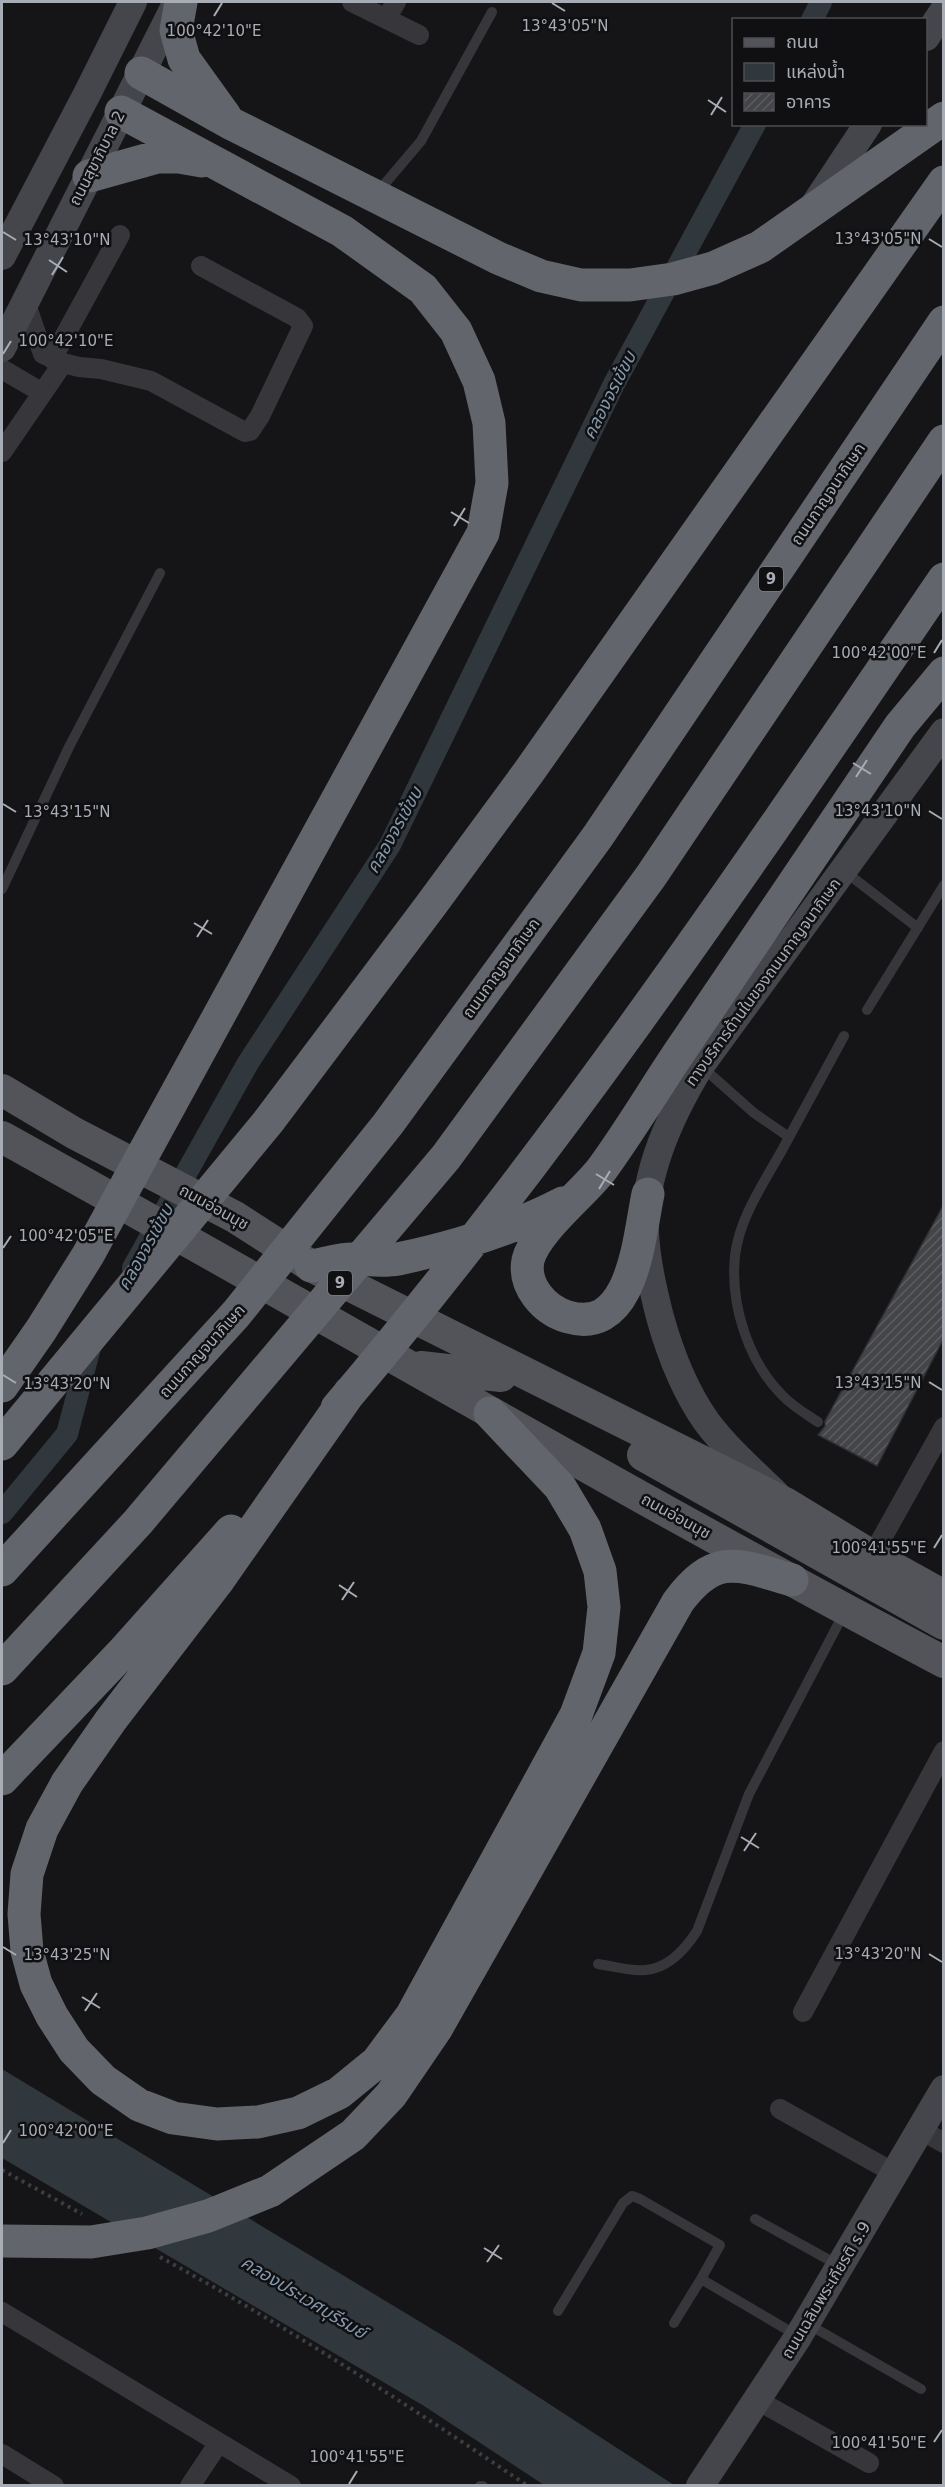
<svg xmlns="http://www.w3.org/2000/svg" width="945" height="2487" font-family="'DejaVu Sans','Noto Sans Thai',sans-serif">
  <defs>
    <pattern id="building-hatch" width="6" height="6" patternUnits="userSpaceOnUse" patternTransform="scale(1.5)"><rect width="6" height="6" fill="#444549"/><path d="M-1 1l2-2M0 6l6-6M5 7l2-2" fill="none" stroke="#5c5d61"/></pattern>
  </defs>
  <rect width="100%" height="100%" fill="#151517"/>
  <!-- water -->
  <path fill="#30383e" d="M2,2069L460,2346L674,2485H544L424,2406L2,2158Z"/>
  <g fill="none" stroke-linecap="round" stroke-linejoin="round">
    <!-- canal -->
    <path stroke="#30383e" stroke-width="22" d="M812,20L821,2
      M133,1268L248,1063L390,845L614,384L755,124
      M2,1513L67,1434L91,1344"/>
  </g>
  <!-- building -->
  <path fill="url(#building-hatch)" stroke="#2f2f32" stroke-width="1.5" d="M944,1204V1338L877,1466L818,1435L825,1426V1421Z"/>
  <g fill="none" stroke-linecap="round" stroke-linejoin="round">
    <!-- path -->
    <path stroke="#3d3e42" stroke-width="4" stroke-dasharray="3 4.5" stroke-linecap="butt" d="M2,2170L82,2214
      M160,2257C286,2326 408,2405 528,2486"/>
    <!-- lane -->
    <path stroke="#37373b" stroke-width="10" d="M377,193L421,141L492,12
      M843,870L918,928
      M2,889L69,747L160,573
      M867,1010L944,885
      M701,1066L754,1113L789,1137
      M818,1422C806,1414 792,1406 782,1395C748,1361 730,1304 735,1256C739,1219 763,1184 781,1152C802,1113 823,1075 844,1036
      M598,1964C613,1966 631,1972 646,1970C669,1968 686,1948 697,1931L749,1794L844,1613
      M755,2219L840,2266
      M558,2311L623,2203L632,2196L640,2199L720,2245L701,2279
      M674,2323L701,2279L798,2336
      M806,2323L921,2389
      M480,2486H483"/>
    <!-- street -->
    <path stroke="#37373b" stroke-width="20" d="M352,2L419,35
      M386,19L396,2
      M25,301L43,354L63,363L79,367L101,369L151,381L245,432L250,431L260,416L303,326L297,318L201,266
      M52,359L120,235
      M2,369L41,392
      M2,452L63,363
      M872,1556L944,1427
      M803,2012L944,1751
      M780,2109L896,2174
      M921,2130L944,2143
      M2,2312L291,2486
      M757,2400L869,2463
      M2,2454L54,2486
      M190,2486L218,2444"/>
    <!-- secondary -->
    <path stroke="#45464b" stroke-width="28" d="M926,37L944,10
      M813,207L868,124
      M2,256L87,94L133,2
      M2,348L177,2
      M776,1494C752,1471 726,1448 706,1421C685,1391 670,1353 660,1317C653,1290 646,1261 645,1232C643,1173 671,1114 701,1065L944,732
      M700,2486L798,2337L944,2089"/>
    <!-- primary -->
    <path stroke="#53545a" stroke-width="32" d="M2,1090L74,1133L235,1217L311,1266L785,1503L872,1556L944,1596
      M2,1137C316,1311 626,1494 944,1662
      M421,1367L501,1376
      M643,1455L944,1624"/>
    <!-- highway -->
    <path stroke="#63656c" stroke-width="33" d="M181,2L176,30L184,59L225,116
      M141,73L232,124L498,258L541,276L581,285H630L673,279L713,268L760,247L944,118
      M89,176L157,157H179L202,161
      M648,1194C639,1235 634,1336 568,1317C544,1310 523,1286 528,1260C535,1231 583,1194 602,1169C632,1128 658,1083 687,1041C758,936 829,831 900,726L944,673
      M311,1266C324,1264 339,1259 352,1259C367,1259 382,1262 398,1259C455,1247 511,1230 563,1203
      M2,1386L41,1330L88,1255L483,533L492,483L489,423L479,381L456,331L423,289L342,231L121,112
      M350,1392L217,1582L111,1720L67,1783L42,1829L27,1874L24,1914L27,1951L36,1984L52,2016L74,2050L103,2080L139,2105L173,2118L217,2124L258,2122L298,2113L339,2093L377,2062L412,2015L576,1715L599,1653L604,1607L600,1571L585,1529L560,1487L490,1413
      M337,1408C559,1147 751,862 944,579
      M2,1444L268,1122L431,905L528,773L944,182
      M2,1570L236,1314L388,1124L598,836L944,322
      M2,1669L138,1522L446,1157L651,876L944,441
      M2,1779L122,1653L231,1531
      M2,2241L91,2242L147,2233L208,2216L270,2191L353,2135L391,2095L436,2029L678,1602C716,1551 739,1565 792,1580"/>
  </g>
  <!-- ticks -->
  <path fill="none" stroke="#a8acb5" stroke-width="2" d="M552,3L565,11M214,16L222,3M708,100L726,112M711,115L722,97M3,232L16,240M929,239L942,247M49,260L67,272M52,275L63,257M3,354L11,341M451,512L469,523M454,526L465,508M934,653L942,640M853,763L871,774M856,777L867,760M3,804L16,812M929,811L942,819M194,923L212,934M197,937L208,920M596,1174L614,1185M599,1189L610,1171M3,1248L11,1236M3,1375L16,1383M929,1382L942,1390M934,1548L942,1535M339,1585L357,1597M342,1600L354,1582M741,1837L759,1848M744,1851L756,1833M3,1947L16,1955M929,1954L942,1962M82,1997L100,2008M85,2011L97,1993M3,2143L11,2130M484,2248L502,2259M487,2262L499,2245M934,2442L942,2430M349,2484L357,2471"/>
  <g text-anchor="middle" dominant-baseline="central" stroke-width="5" stroke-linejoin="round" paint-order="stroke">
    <!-- shield labels -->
    <g fill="#101012" stroke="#7a7d84" stroke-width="1.5">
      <rect x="759" y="567" width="24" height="24" rx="4.5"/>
      <rect x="328" y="1271" width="24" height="24" rx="4.5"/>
    </g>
    <g font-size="15" font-weight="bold" fill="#a8acb5">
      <text x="771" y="579">9</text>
      <text x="340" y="1283">9</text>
    </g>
    <!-- street labels -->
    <g font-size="16" fill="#a8acb5" stroke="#101012">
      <text transform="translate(97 158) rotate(-63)">ถนนสุขาภิบาล 2</text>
      <text transform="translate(828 494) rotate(-56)">ถนนกาญจนาภิเษก</text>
      <text transform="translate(501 968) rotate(-54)">ถนนกาญจนาภิเษก</text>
      <text transform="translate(763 982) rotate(-54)">ทางบริการด้านในของถนนกาญจนาภิเษก</text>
      <text transform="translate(214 1207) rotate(29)">ถนนอ่อนนุช</text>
      <text transform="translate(202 1351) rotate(-48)">ถนนกาญจนาภิเษก</text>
      <text transform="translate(676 1516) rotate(29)">ถนนอ่อนนุช</text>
      <text transform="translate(826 2290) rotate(-59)">ถนนเฉลิมพระเกียรติ ร.9</text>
    </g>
    <!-- water labels -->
    <g font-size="18" font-style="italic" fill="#8399ad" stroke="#101012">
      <text transform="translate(609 395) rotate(-63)">คลองจรเข้ขบ</text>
      <text transform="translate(394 830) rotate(-61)">คลองจรเข้ขบ</text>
      <text transform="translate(145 1247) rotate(-61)">คลองจรเข้ขบ</text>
      <text transform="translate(304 2297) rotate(31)">คลองประเวศบุรีรมย์</text>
    </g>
  </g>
  <g font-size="15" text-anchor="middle" fill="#a8acb5" stroke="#101012" stroke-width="5" stroke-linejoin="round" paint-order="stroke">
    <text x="565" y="31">13°43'05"N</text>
    <text x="214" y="36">100°42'10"E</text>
    <text x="878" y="244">13°43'05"N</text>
    <text x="67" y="245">13°43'10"N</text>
    <text x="66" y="346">100°42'10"E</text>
    <text x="879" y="658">100°42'00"E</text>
    <text x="878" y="816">13°43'10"N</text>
    <text x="67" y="817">13°43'15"N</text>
    <text x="66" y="1241">100°42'05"E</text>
    <text x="878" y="1388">13°43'15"N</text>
    <text x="67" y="1389">13°43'20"N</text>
    <text x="879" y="1553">100°41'55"E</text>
    <text x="878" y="1959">13°43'20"N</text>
    <text x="67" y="1960">13°43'25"N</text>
    <text x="66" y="2136">100°42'00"E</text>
    <text x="879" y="2448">100°41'50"E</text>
    <text x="357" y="2462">100°41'55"E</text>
  </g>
  <!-- border -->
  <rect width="945" height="2487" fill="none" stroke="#a8acb5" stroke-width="6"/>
  <!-- legend -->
  <rect x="732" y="18" width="195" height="108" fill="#101012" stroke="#4d4e53" stroke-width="1.5"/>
  <rect x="744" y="38" width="30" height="9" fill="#53545a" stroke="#4d4e53" stroke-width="1.5"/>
  <text x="786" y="48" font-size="18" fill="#a8acb5">ถนน</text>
  <rect x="744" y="63" width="30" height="18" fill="#30383e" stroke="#4d4e53" stroke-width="1.5"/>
  <text x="786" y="78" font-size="18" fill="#a8acb5">แหล่งน้ำ</text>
  <rect x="744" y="93" width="30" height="18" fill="url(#building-hatch)" stroke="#4d4e53" stroke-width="1.5"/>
  <text x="786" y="108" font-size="18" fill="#a8acb5">อาคาร</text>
</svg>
